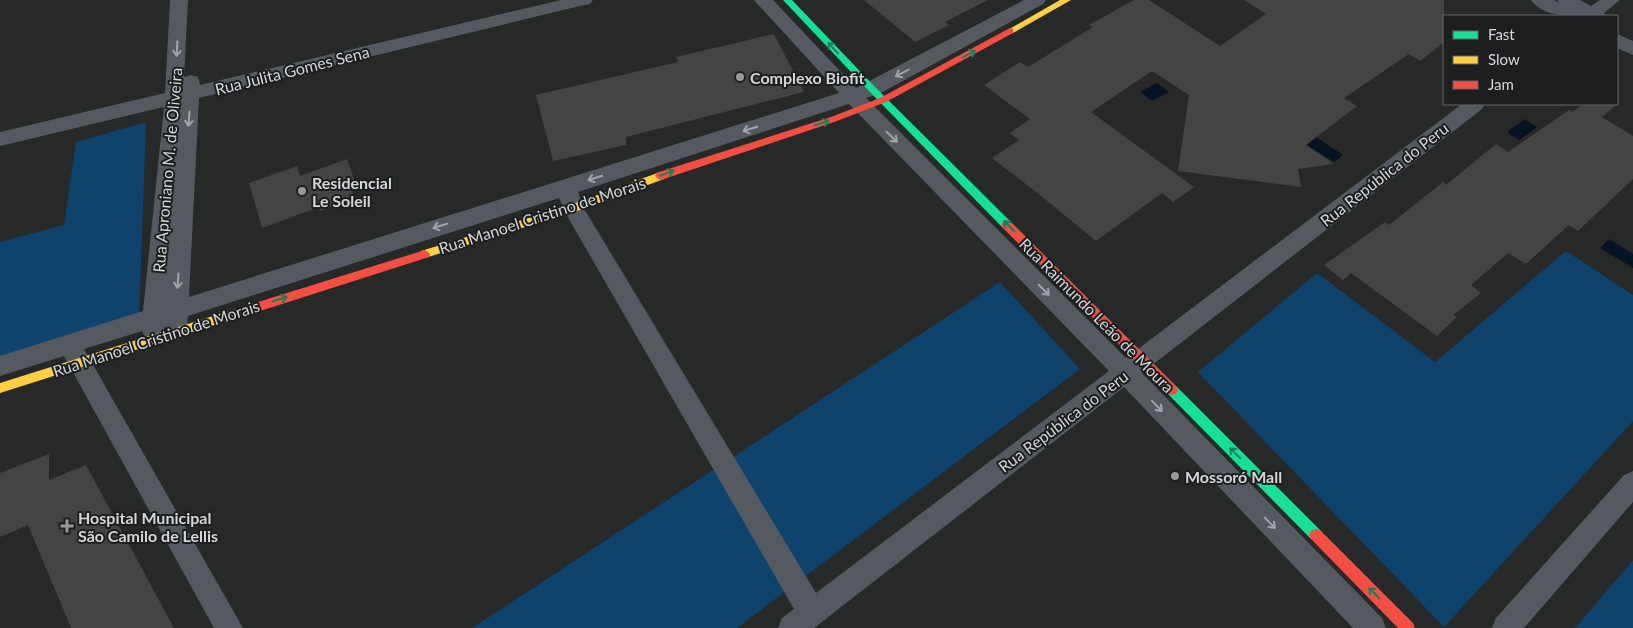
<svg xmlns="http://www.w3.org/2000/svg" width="1633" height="628" font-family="Lato,sans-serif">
  <rect width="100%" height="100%" fill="#272828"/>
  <!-- green -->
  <path fill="#0e436d" d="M146,122L139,319L0,362V242L64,225L76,142Z
    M1566,251L1633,295V421L1444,627L1198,372L1317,273L1435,362Z
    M1000,282L1080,369L737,628H472Z
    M1633,560V628H1575Z"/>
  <!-- water -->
  <path fill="#051322" d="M1157,83L1169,92L1152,101L1140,92Z
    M1525,119L1537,127L1519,140L1507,132Z
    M1316,137L1343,155L1334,162L1307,145Z
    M1609,239L1633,254V268L1600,248Z"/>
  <!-- building -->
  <path fill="#444443" d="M864,0H988L945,22L949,25L915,42Z
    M1134,0H1149L1220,46L1266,14L1244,0H1444V42L1420,61L1409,54L1344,98L1357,106L1306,145L1334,164L1298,169L1301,187L1178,171L1189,95L1152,71L1091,112L1194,187L1173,202L1162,193L1096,241L1040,195L992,158L1019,140L1010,133L1030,119L984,85L1020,62L1028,67L1093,27L1089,25Z
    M774,34L804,92L626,137V145L553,161L536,95L678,62L676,57Z
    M1584,104H1618L1602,117L1633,136V179L1578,231L1569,225L1526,264L1508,253L1471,285L1481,293L1453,315L1457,317L1437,336L1351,273L1343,280L1324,265L1385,222L1389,225L1443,182L1446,185L1496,144L1508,152L1569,110L1572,112Z
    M347,159L356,185L350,187L355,198L320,211L319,207L262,228L249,183L297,166L300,176Z
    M49,454V480L86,465L174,628H71L28,525L0,537V473Z"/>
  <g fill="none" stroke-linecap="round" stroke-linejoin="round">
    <!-- street -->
    <path fill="#555a61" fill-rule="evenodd" d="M170,0H188L184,77L191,75L198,77L200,85L561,0H593L590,4L584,5L199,98L189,297L839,93L754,0H773L856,88L1024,0H1046L1043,4L879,94L866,98L1126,358L1462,104H1484L1482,109L1142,373L1382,618L1386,628H1353L1124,387L814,628H778L782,618L794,609L566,214L559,198L188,316L187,326L184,333L176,335L168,333L165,326L161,337L153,340L145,337L142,331L84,349L243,628H214L64,356L0,376V356L143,311L164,107L0,146V132L165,93ZM849,104L1109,371L816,593L583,207L578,192Z
      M1531,0H1554L1559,3L1557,0H1580L1591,6L1600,0H1620L1604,13L1606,16H1580L1578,13L1580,16C1564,16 1541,15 1531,0Z
      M1617,34L1633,41V55L1617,48Z
      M1633,471V502L1524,628H1492L1496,618L1624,475Z"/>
    <!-- fast -->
    <path fill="#16e098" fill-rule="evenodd" d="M783,0H792L875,87L1010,221L1011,224L1010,227H1002L869,91Z
      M1172,385L1176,386L1321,531L1323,535L1321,539L1316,541L1311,539L1168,394L1166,390L1168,386Z"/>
    <!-- slow -->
    <path fill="#ffcf43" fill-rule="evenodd" d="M1060,0H1071L1013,33L1010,34L1006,31Z
      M660,172L665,176L664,179L577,211L425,258L420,254L421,251L570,205Z
      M245,306L249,308L251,311L249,314L0,393V383Z"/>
    <!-- jam -->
    <path fill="#f24e42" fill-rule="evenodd" d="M1010,28L1013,29V33L886,102L837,121L664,179L660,180L655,176L656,173L831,117L880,98Z
      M1006,220L1010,221L1176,386L1178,390L1176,394L1172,395L1168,394L1002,227L1001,224Z
      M425,250L430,254L429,257L245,316L241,314L239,311L241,308L245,306Z
      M1316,529L1321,531L1413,623L1415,628H1398L1311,539L1309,535L1311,531Z"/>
  </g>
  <!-- one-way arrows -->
  <defs><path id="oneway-shaft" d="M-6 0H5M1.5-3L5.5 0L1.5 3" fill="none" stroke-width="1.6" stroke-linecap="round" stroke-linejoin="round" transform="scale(1.25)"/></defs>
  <g stroke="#197f5c">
    <use href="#oneway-shaft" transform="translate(833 48) rotate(-133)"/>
    <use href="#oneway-shaft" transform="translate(969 54) rotate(-29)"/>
    <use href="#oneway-shaft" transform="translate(822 123) rotate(-18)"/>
    <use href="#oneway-shaft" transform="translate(667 173) rotate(-20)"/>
    <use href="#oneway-shaft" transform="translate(1009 226) rotate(-135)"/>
    <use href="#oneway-shaft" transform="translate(280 299) rotate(-17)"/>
    <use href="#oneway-shaft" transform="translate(1235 453) rotate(-135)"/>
    <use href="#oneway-shaft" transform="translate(1374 593) rotate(-135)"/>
  </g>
  <g stroke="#a1a4a8">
    <use href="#oneway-shaft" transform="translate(177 49) rotate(93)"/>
    <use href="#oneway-shaft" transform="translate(902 73) rotate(153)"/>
    <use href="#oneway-shaft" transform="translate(189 119) rotate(94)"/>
    <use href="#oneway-shaft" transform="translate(750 129) rotate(163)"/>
    <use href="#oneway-shaft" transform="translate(892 137) rotate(45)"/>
    <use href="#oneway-shaft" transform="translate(595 178) rotate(163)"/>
    <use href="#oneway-shaft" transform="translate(440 226) rotate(163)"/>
    <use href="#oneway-shaft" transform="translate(178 281) rotate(94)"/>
    <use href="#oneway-shaft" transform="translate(1044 290) rotate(45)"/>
    <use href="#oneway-shaft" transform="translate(1157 406) rotate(46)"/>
    <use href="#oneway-shaft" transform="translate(1270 523) rotate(46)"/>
  </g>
  <!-- markers -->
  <g fill="#97989a" stroke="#1c1e20" stroke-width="2">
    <circle cx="740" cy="77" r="5"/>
    <circle cx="302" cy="191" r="5"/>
    <circle cx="1175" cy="476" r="5"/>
    <path d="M64.5 518.5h5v5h5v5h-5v5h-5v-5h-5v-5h5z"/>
  </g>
  <g text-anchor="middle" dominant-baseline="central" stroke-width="4" stroke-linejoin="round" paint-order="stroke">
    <!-- street labels -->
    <g font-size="16" fill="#d4d5d7" stroke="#1c1e20">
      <text transform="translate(292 70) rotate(-14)">Rua Julita Gomes Sena</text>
      <text transform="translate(167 170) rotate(-85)">Rua Aproniano M. de Oliveira</text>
      <text transform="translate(1384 174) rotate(-38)">Rua República do Peru</text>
      <text transform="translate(542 215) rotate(-18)">Rua Manoel Cristino de Morais</text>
      <text transform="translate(1097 315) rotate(45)">Rua Raimundo Leão de Moura</text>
      <text transform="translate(156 338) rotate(-18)">Rua Manoel Cristino de Morais</text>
      <text transform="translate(1063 421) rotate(-37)">Rua República do Peru</text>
    </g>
    <!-- poi labels -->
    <g font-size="16" font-weight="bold" fill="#d4d5d7" stroke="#1c1e20" text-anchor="start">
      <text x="750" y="77">Complexo Biofit</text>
      <text x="312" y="182">Residencial<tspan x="312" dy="18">Le Soleil</tspan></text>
      <text x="1185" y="476">Mossoró Mall</text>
      <text x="78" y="517">Hospital Municipal<tspan x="78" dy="18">São Camilo de Lellis</tspan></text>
    </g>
  </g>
  <!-- legend -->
  <rect x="1443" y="15" width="175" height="90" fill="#1c1e20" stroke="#666769"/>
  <rect x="1453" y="31" width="25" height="8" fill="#16e098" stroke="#666769"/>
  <text x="1488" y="40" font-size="15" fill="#d4d5d7">Fast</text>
  <rect x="1453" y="56" width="25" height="8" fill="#ffcf43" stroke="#666769"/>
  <text x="1488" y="65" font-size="15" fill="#d4d5d7">Slow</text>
  <rect x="1453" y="81" width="25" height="8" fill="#f24e42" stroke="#666769"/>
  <text x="1488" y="90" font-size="15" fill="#d4d5d7">Jam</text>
</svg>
